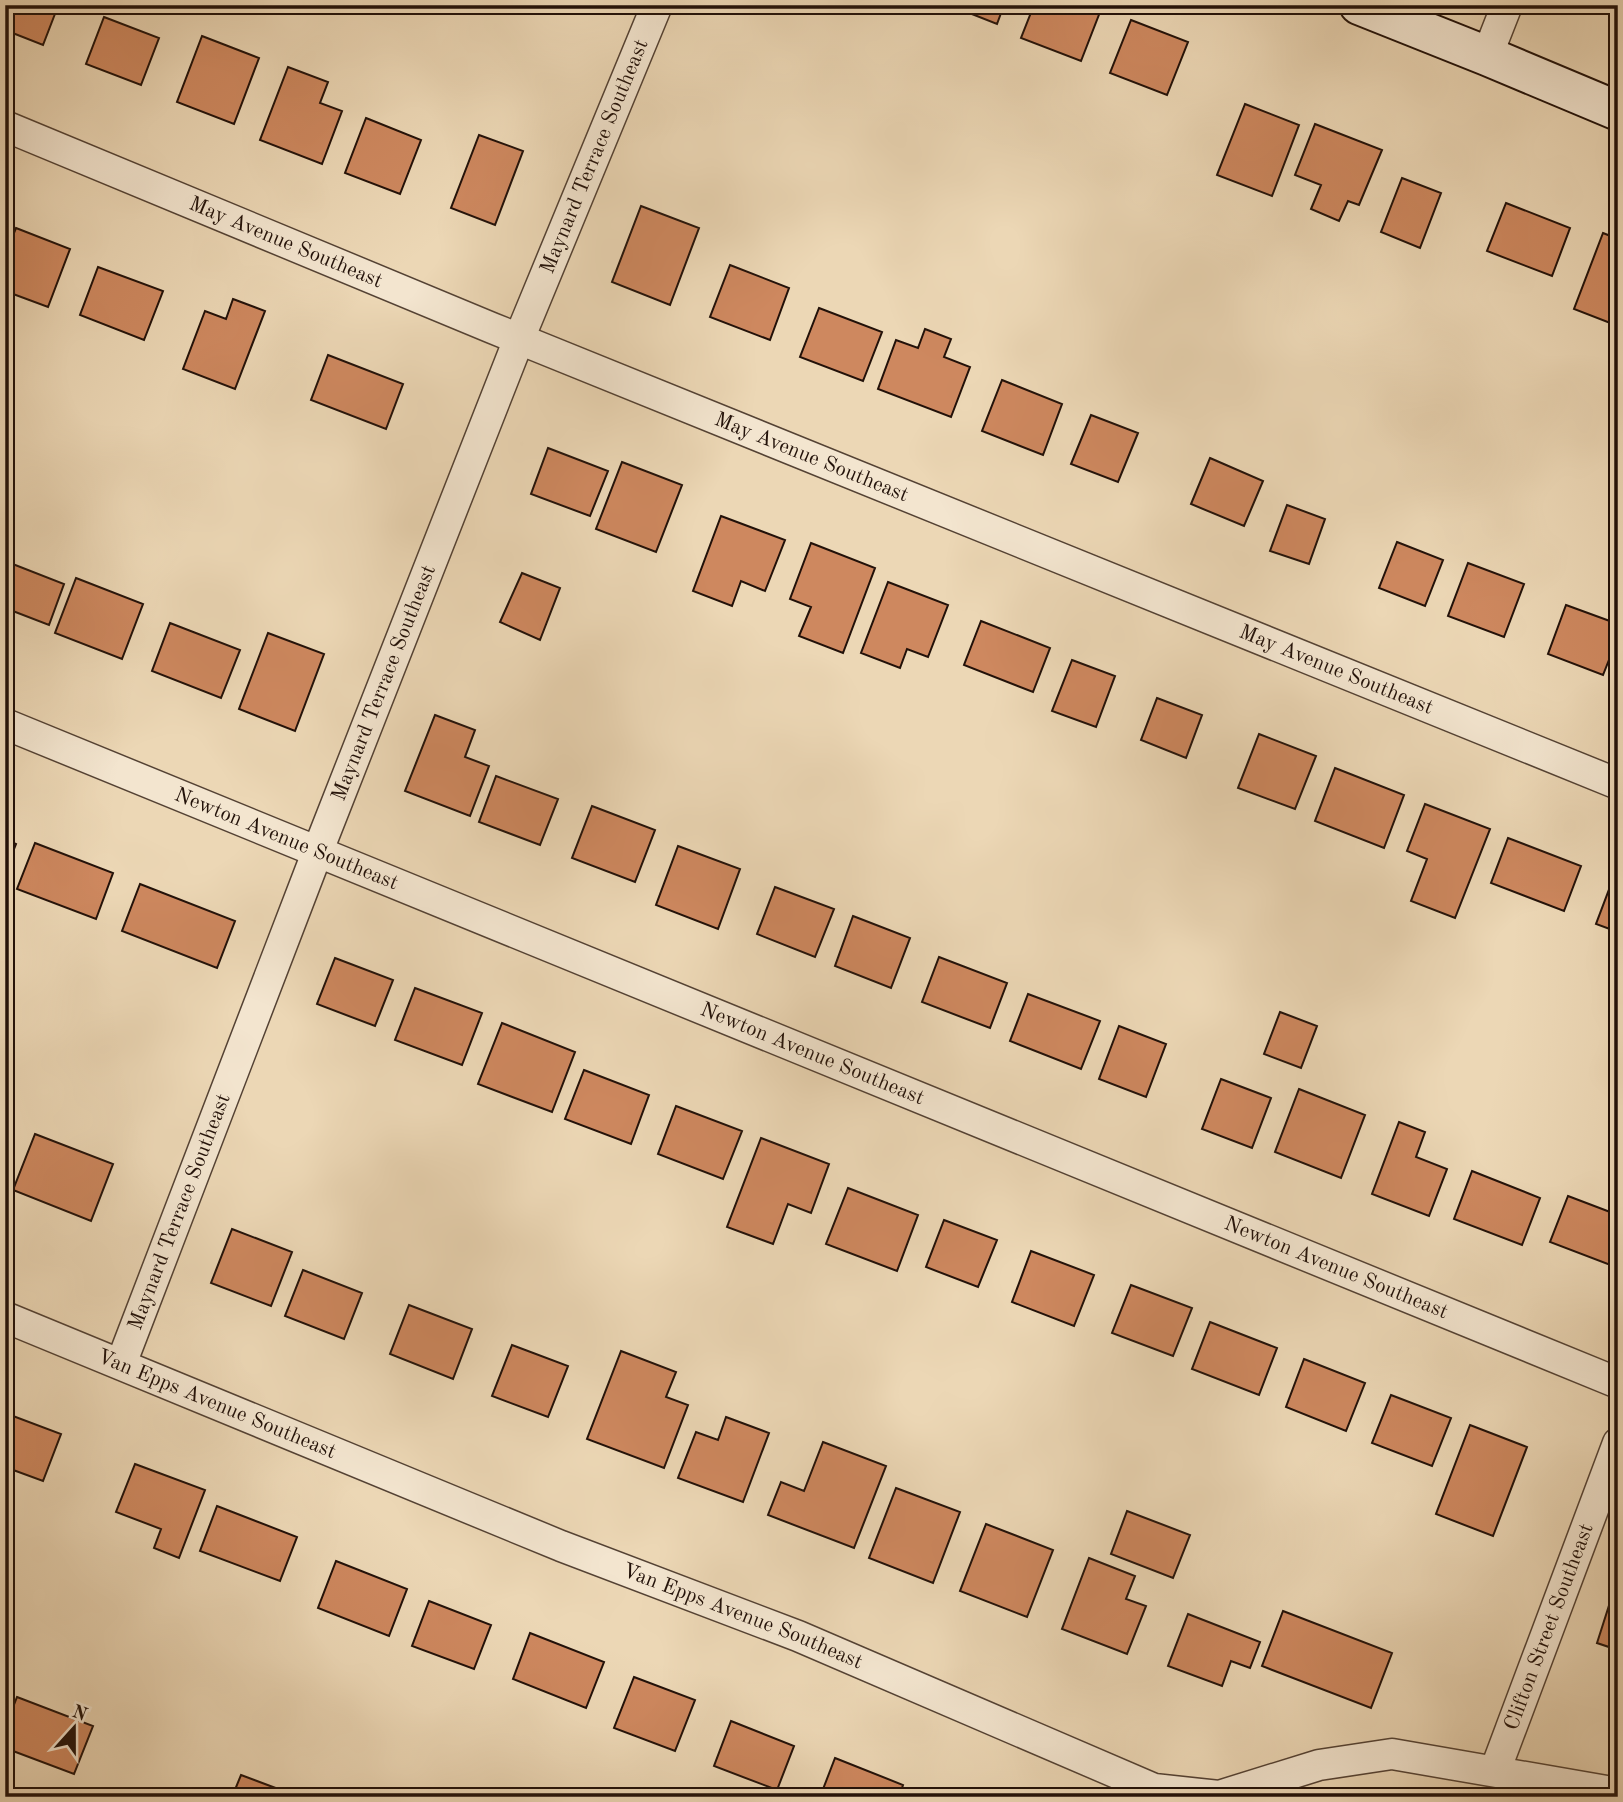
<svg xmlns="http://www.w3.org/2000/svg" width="1623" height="1802" font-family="'Old Standard TT',serif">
  <rect width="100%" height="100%" fill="#ecd7b5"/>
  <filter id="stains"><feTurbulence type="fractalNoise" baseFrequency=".00286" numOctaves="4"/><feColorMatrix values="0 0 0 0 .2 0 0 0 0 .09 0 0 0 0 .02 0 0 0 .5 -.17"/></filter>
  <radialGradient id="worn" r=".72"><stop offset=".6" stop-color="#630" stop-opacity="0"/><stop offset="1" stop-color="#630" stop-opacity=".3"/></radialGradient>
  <!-- building -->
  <path fill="#ce885f" stroke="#221109" stroke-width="2" d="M5,5L58,6L43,45L5,30Z
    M949,5H1004L997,24Z
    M1034,5H1084L1100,12L1081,61L1021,38Z
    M104,17L159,38L141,85L86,64Z
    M1131,20L1188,42L1167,95L1110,73Z
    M202,36L259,58L234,124L177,102Z
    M288,67L328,82L320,103L342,111L322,164L260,140Z
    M1245,104L1299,125L1272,196L1217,175Z
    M366,118L421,140L400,194L345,173Z
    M1315,124L1382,150L1359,205L1348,201L1339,221L1311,209L1321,185L1295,175Z
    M479,135L523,151L495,225L451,208Z
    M1402,178L1441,193L1420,248L1381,232Z
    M1506,203L1570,228L1552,276L1487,251Z
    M641,206L699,228L670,305L612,282Z
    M16,228L70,249L48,307L5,291V255Z
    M1603,233L1618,239V326L1574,309Z
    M730,265L789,288L770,340L710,317Z
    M98,267L163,291L144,340L80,315Z
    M233,299L265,311L235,389L183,369L205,311L226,319Z
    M819,308L882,332L863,381L800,357Z
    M925,329L951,339L944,357L970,367L951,417L878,389L896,340L918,348Z
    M328,355L403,384L386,429L311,400Z
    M1002,380L1062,404L1043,455L982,431Z
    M1091,415L1138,433L1118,482L1071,464Z
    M548,448L608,471L590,516L531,494Z
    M1210,458L1263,481L1244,526L1191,504Z
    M622,462L682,485L656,552L596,529Z
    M1287,505L1325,519L1309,564L1270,551Z
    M721,516L785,540L765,591L741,581L732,606L693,591Z
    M1397,542L1443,560L1425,606L1379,588Z
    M811,543L875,568L843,653L799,636L811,607L790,599Z
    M5,561L64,584L49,625L5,608Z
    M1468,563L1524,584L1504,637L1448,616Z
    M522,573L560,588L540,640L500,622Z
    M76,578L143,604L122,659L55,633Z
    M888,582L948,605L928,657L907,649L900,668L861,653Z
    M1566,605L1618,624V637L1603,675L1548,654Z
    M981,621L1050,648L1033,692L964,665Z
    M170,623L240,650L221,698L152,671Z
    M268,633L324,654L295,731L239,709Z
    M1072,660L1115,676L1096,727L1052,711Z
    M1157,698L1202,715L1186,758L1141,740Z
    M435,715L475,730L465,757L489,766L470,816L405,791Z
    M1259,734L1316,756L1295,809L1238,788Z
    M1335,768L1404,795L1384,848L1315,821Z
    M496,776L558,799L540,845L479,822Z
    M1425,804L1490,829L1455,918L1411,901L1427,859L1407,851Z
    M592,806L655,830L635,882L572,858Z
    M1508,838L1581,866L1564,911L1491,883Z
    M5,839L16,844L5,872Z
    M35,843L113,873L96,919L17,889Z
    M678,846L740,869L718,929L656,905Z
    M1613,879L1618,880V932L1596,924Z
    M140,884L235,921L217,968L122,931Z
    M775,887L834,909L815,957L757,934Z
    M853,916L910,938L891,988L835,966Z
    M939,957L1007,983L990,1028L922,1002Z
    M335,958L393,980L375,1026L317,1004Z
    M415,988L482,1013L462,1065L395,1040Z
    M1028,994L1100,1021L1081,1069L1010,1041Z
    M1280,1012L1317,1026L1301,1068L1264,1054Z
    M502,1023L575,1052L552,1112L478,1084Z
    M1119,1026L1166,1044L1146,1097L1099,1079Z
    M584,1070L649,1095L631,1144L565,1119Z
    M1221,1079L1271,1098L1252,1148L1202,1129Z
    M1299,1089L1365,1115L1341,1178L1275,1152Z
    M676,1106L742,1131L723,1179L658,1154Z
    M1399,1122L1425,1132L1416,1157L1447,1169L1429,1216L1372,1194Z
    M35,1134L113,1164L91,1221L13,1190Z
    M761,1138L829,1164L811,1213L788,1204L773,1244L727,1227Z
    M1472,1171L1540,1198L1522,1245L1454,1219Z
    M848,1188L918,1215L897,1271L826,1244Z
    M1568,1196L1618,1215V1254L1613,1266L1550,1242Z
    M944,1220L997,1240L978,1287L926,1267Z
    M232,1229L292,1252L271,1306L211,1283Z
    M1031,1251L1094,1275L1074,1326L1012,1302Z
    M303,1270L362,1293L344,1339L285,1316Z
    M1131,1285L1192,1308L1173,1356L1112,1333Z
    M409,1305L472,1329L453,1379L390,1354Z
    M1210,1322L1277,1348L1259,1395L1192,1369Z
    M512,1345L568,1366L548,1417L492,1396Z
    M621,1351L676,1372L666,1397L688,1405L664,1468L587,1439Z
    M1304,1359L1365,1383L1346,1431L1286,1407Z
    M1391,1395L1451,1418L1432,1466L1372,1443Z
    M5,1413L61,1434L43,1481L5,1467Z
    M726,1417L769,1433L743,1502L678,1478L696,1432L718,1440Z
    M1470,1425L1527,1447L1493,1536L1436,1514Z
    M823,1442L886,1466L854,1548L768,1515L781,1482L804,1491Z
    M135,1464L205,1490L179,1558L154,1548L161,1529L116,1512Z
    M896,1488L960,1512L933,1583L869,1558Z
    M217,1506L297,1537L280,1581L200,1551Z
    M1127,1511L1190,1535L1173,1578L1111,1554Z
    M986,1524L1053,1550L1027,1617L960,1591Z
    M1089,1558L1135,1576L1126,1599L1146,1606L1127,1654L1062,1629Z
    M336,1561L407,1589L389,1636L318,1608Z
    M1613,1593L1618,1594V1650L1597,1643Z
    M429,1601L491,1625L474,1669L412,1646Z
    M1283,1611L1392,1653L1371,1708L1262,1666Z
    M1188,1614L1260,1642L1250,1668L1231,1661L1222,1686L1168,1666Z
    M530,1633L604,1662L586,1708L513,1679Z
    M634,1677L695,1700L675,1751L614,1728Z
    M17,1697L93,1726L74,1774L5,1748V1728Z
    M731,1721L794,1746L777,1790L714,1766Z
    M835,1758L903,1785L899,1797H820Z
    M241,1775L297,1796V1797H232Z"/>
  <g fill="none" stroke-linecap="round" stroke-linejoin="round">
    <!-- minor casing -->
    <g stroke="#544234" stroke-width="33">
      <g id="minor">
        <path d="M1487,56L1507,5"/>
        <path id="s1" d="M5,126L492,328L1618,784"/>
        <path id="s2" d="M5,724L1618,1383"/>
        <path id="s3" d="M5,1317L561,1546L798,1636L1154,1789L1219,1796L1319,1765L1392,1754L1618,1793"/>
        <path id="s4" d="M121,1364L317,853L519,339L657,5"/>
        <path id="s5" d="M1495,1771L1618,1443"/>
      </g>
    </g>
    <!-- secondary casing -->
    <g stroke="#221109" stroke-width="42">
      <path id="secondary" d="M1359,5L1487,56L1618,111"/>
    </g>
    <!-- minor -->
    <use href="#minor" stroke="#f3e5cf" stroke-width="30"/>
    <!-- secondary -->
    <use href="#secondary" stroke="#f3e5cf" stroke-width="38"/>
  </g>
  <g text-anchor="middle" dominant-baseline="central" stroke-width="7" stroke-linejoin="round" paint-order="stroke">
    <!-- street labels -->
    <g font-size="21" fill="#221109" stroke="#f3e5cf">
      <text stroke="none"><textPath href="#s4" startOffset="1297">Maynard Terrace Southeast</textPath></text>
      <text stroke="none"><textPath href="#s1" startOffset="304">May Avenue Southeast</textPath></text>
      <text stroke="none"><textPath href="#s1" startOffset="872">May Avenue Southeast</textPath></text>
      <text stroke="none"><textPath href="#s1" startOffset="1438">May Avenue Southeast</textPath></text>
      <text stroke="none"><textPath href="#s4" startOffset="730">Maynard Terrace Southeast</textPath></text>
      <text stroke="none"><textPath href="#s2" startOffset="304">Newton Avenue Southeast</textPath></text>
      <text stroke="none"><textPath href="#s2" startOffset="872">Newton Avenue Southeast</textPath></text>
      <text stroke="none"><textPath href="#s4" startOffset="163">Maynard Terrace Southeast</textPath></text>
      <text stroke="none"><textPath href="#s2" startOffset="1438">Newton Avenue Southeast</textPath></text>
      <text stroke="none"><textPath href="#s3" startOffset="229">Van Epps Avenue Southeast</textPath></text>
      <text stroke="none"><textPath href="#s3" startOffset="796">Van Epps Avenue Southeast</textPath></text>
      <text stroke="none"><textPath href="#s5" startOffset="154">Clifton Street Southeast</textPath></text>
    </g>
  </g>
  <!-- margin -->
  <rect width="1623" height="1802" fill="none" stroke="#ecd7b5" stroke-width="28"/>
  <rect x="7" y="7" width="1609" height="1788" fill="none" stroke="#221109" stroke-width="3.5"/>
  <rect x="14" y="14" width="1595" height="1774" fill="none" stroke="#221109" stroke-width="2"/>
  <!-- north arrow -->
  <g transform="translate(74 1728) rotate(21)" stroke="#f3e5cf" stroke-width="5" paint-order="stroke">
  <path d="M0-5L12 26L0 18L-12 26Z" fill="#221109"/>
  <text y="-10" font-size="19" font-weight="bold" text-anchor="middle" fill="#221109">N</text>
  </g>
  <rect width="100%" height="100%" filter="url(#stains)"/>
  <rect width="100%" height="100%" fill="url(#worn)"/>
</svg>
